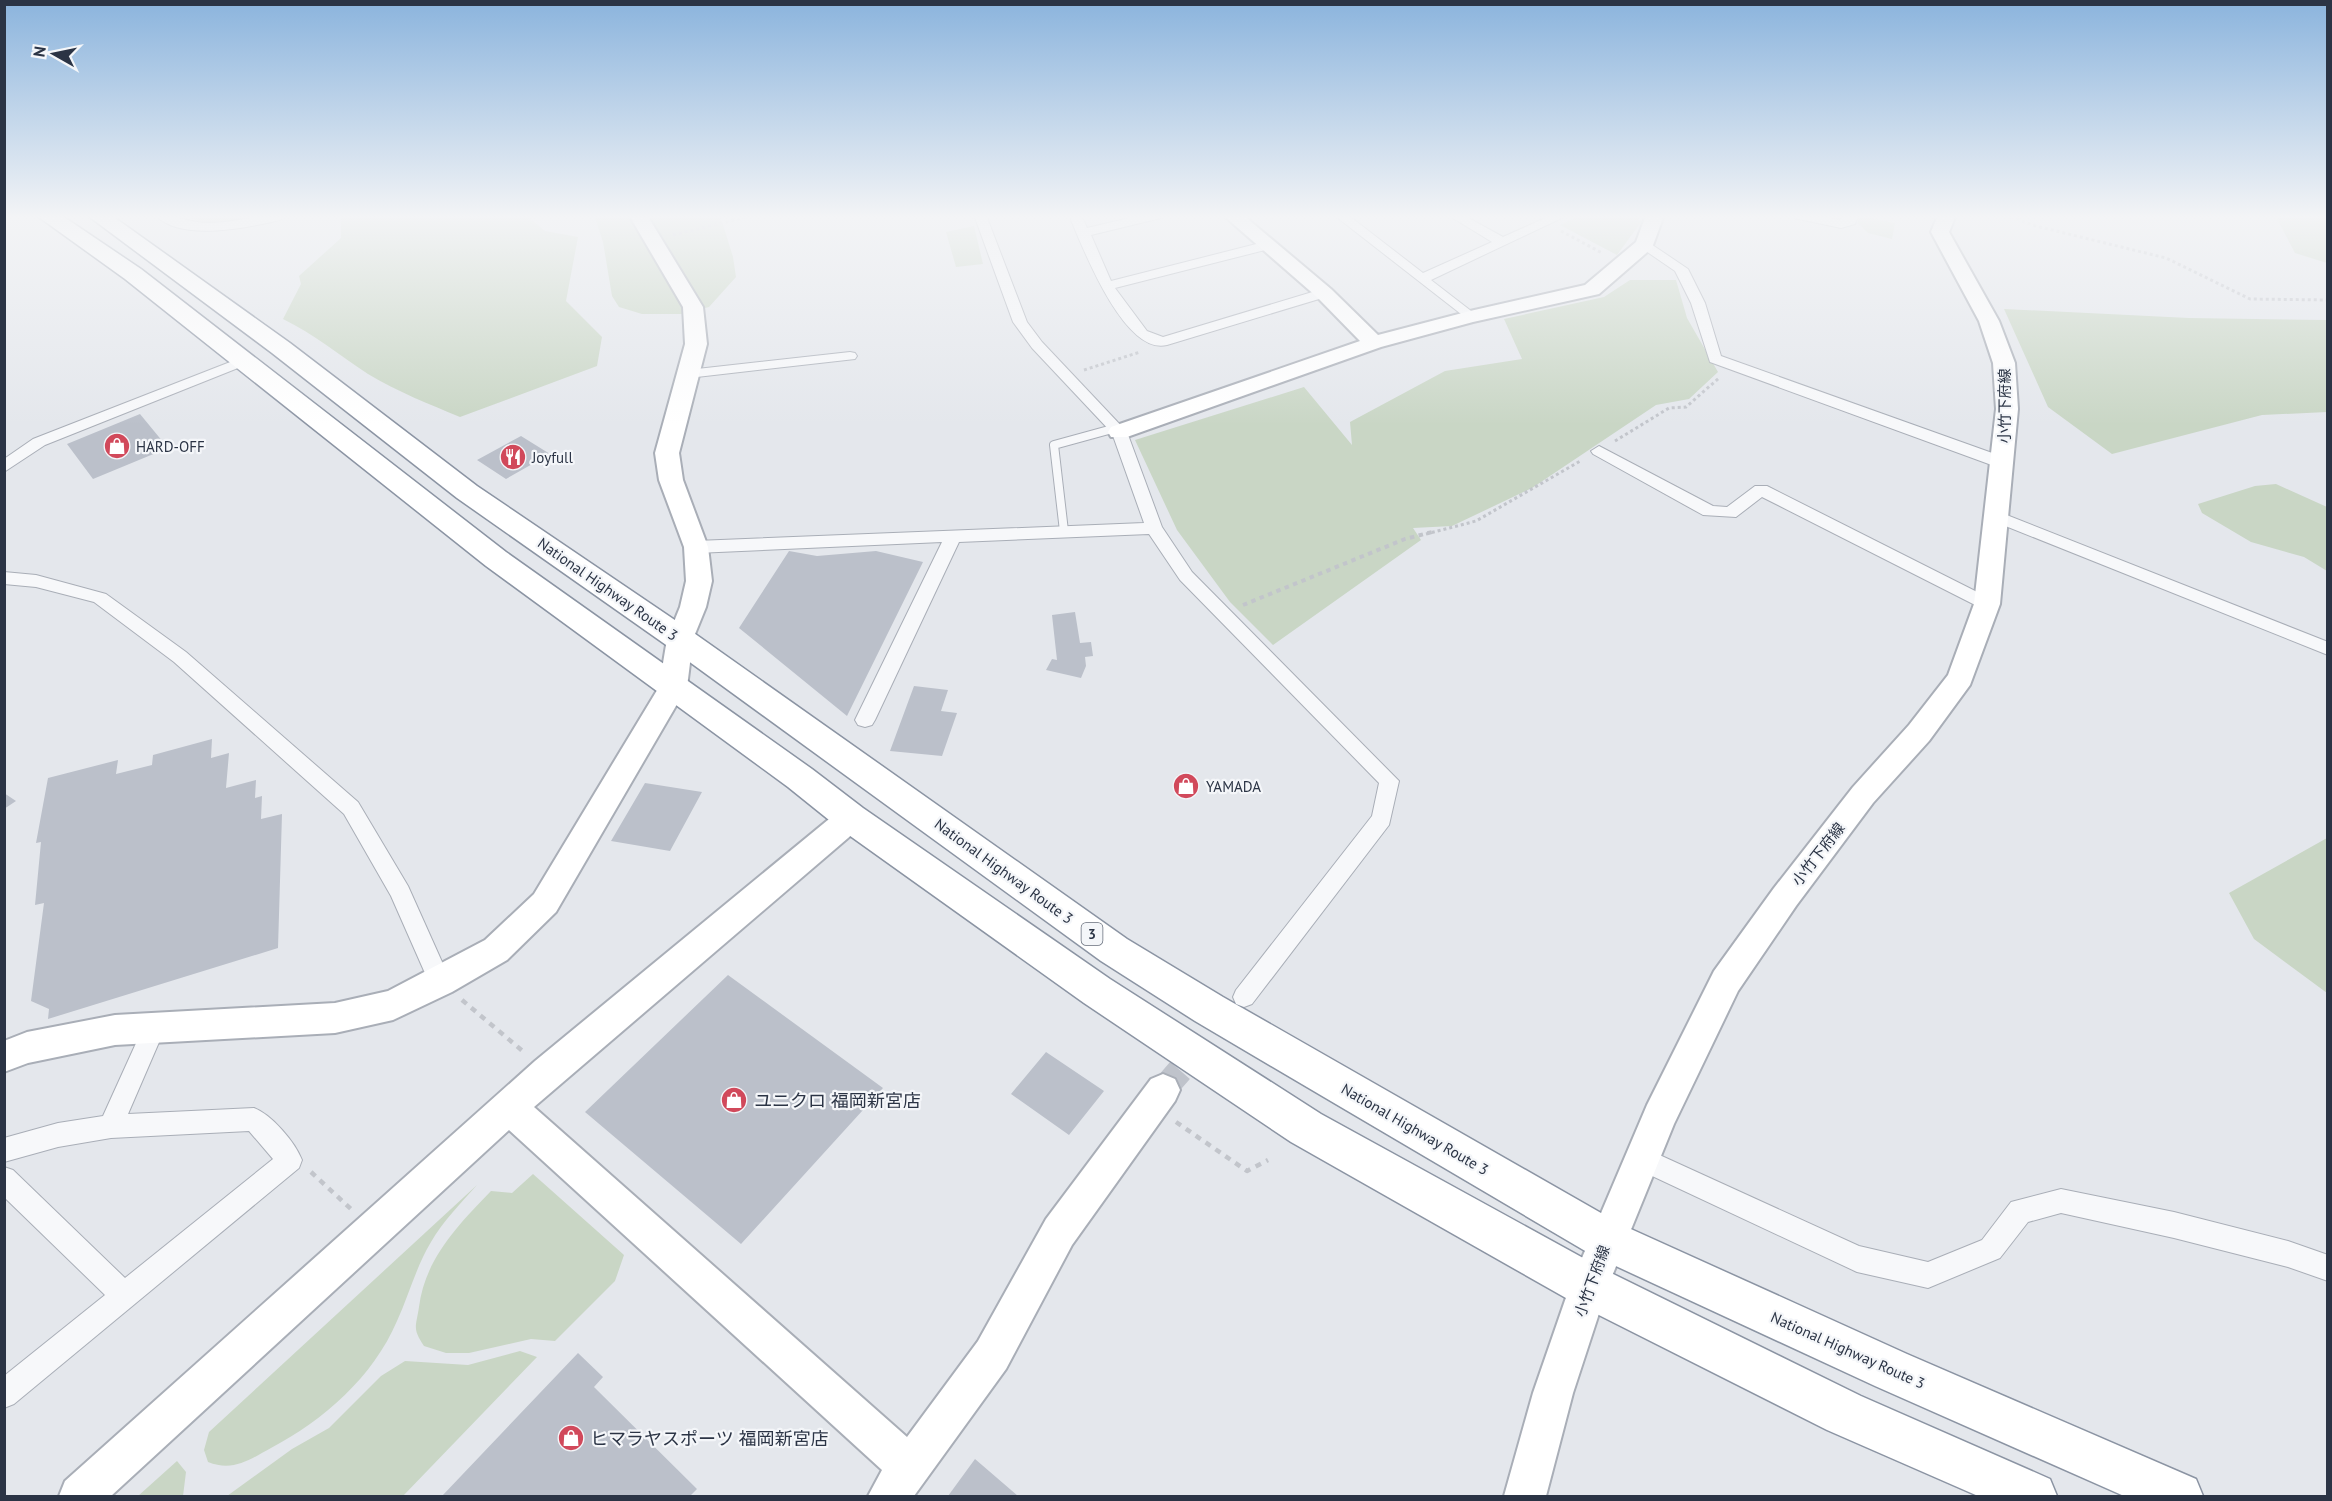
<svg xmlns="http://www.w3.org/2000/svg" width="2332" height="1501" font-family="'PT Sans','Noto Sans JP',sans-serif">
  <rect width="100%" height="100%" fill="#e4e7ec"/>
  <!-- green -->
  <path fill="#c9d6c5" d="M185,215H279C250,225 212,230 185,215Z
    M341,215H526L545,231L578,237L566,301L602,337L597,366L460,417C429,404 398,392 368,374C339,355 314,334 283,319L301,284L299,276L341,238Z
    M594,215H720L733,257L736,277L709,307L682,314H642L619,307L612,296L603,242Z
    M1581,215H1630L1642,221L1617,255L1560,225Z
    M2275,215H2327V263L2295,253Z
    M1859,216L1895,223L1892,239L1868,233L1858,223Z
    M974,226L983,264L956,267L946,232Z
    M1630,280H1676L1687,318L1718,372L1689,399L1656,405L1532,488L1452,526L1413,528L1421,540L1273,645L1230,602L1177,530L1135,440L1304,387L1352,445L1350,422L1445,371L1522,359L1504,319L1604,297Z
    M2004,309L2189,318L2327,320V412L2262,415L2112,454L2048,407Z
    M2276,484L2327,507V571L2304,557L2251,542L2202,513L2198,504L2255,486Z
    M2327,838V993L2254,939L2229,893Z
    M533,1174L624,1255L615,1281L555,1341L531,1339L469,1353H446L424,1346C412,1328 416,1327 419,1307C425,1259 458,1225 491,1191L512,1193Z
    M477,1185C461,1203 443,1221 431,1242C416,1267 409,1295 397,1321C373,1377 324,1420 271,1448C249,1460 233,1472 208,1462L204,1450L209,1432Z
    M520,1351L537,1357L403,1496H227L292,1449L329,1428L381,1376L405,1361L468,1365Z
    M177,1461L186,1472L183,1496H138Z"/>
  <!-- building -->
  <path fill="#bbc0ca" d="M140,414L168,448L93,479L67,444Z
    M521,436L550,454L506,479L477,460Z
    M789,551L817,556L876,551L923,562L847,716L739,628Z
    M1075,612L1080,643L1091,642L1093,656L1085,657L1086,666L1081,678L1046,670L1052,659L1057,660L1052,615Z
    M914,686L948,690L941,711L957,713L942,756L890,751Z
    M212,739L211,758L229,753L226,788L256,780L255,798L262,796L261,819L282,814L278,948L48,1019L49,1009L31,1001L44,903L35,905L41,842L36,843L48,778L118,760L116,774L152,765L153,755Z
    M645,783L702,792L670,851L611,841Z
    M4,793L16,801L4,809Z
    M728,975L883,1088L741,1244L585,1112Z
    M1046,1052L1104,1091L1069,1135L1011,1094Z
    M578,1353L603,1377L594,1387L697,1489L690,1496H442Z
    M975,1459L1018,1496H948Z"/>
  <g fill="none" stroke-linecap="round" stroke-linejoin="round">
    <!-- street-tunnel -->
    <path stroke="#bfc3cb" stroke-width="26" stroke-dasharray="26 13" stroke-linecap="butt" d="M1163,1090L1231,1012"/>
    <!-- lane casing -->
    <g stroke="#a9aeb7" stroke-width="10">
      <path id="lane" d="M1064,531L1054,445L1116,428"/>
    </g>
    <!-- street casing -->
    <g stroke="#a9aeb7" stroke-width="2">
      <path id="street" d="M155,215C173,214 190,223 209,223C236,223 262,213 288,215C282,221 271,222 262,224C233,230 178,239 155,215Z
        M974,215H986L1027,322L1042,342L1127,432L1162,527L1192,572L1399,781L1389,825L1252,1004L1244,1007L1236,1004L1233,997L1236,990L1372,816L1379,783L1180,580L1149,534L959,542L875,720L872,725L865,727L858,725L855,720L942,542L696,553L688,547L696,541L1144,523L1112,433L1032,348L1013,322Z
        M1069,215H1081L1087,228L1142,215H1162L1161,218L1091,235L1111,281L1268,241L1273,242V248L1115,288L1147,331L1163,337L1319,290L1324,289L1331,293L1329,296L1167,345C1124,356 1082,246 1069,215Z
        M1334,215H1348L1423,273L1492,242L1448,215H1463L1503,237L1552,215H1568L1431,280L1475,314L1477,317L1470,321Z
        M1793,215H1815L1840,220L1846,215H1858L1855,224L1841,228L1794,218Z
        M1645,240L1688,269L1705,303L1721,356L2009,459L2011,463L2003,468L1997,467L1710,362L1691,303L1675,271L1640,247V241Z
        M850,352L855,353L857,356L855,359L688,378L681,374L688,370Z
        M243,357L250,361L248,364L45,445L4,472V459L33,439Z
        M1599,446L1713,506L1727,507L1755,486H1767L1993,600L1996,604L1993,608H1981L1762,497L1736,517L1703,515L1593,454L1591,451Z
        M1999,512L2328,642V655L1993,521L1991,517L1993,513Z
        M4,572L36,575L106,594L186,652L358,802L408,886L451,982L448,989L440,992L432,989L391,896L344,814L174,662L94,602L36,587L4,584Z
        M155,1016L163,1019L166,1026L128,1114L254,1108C272,1115 295,1142 302,1160L299,1168L14,1404L4,1408V1376L105,1295L4,1197V1167L13,1170L125,1278L273,1159L249,1131L111,1138L58,1147L4,1162V1138L58,1123L103,1116L147,1019Z
        M1642,1147L1859,1246L1928,1262L1982,1240L2011,1202L2061,1189L2174,1212L2288,1241L2328,1255V1281L2288,1267L2174,1238L2061,1213L2028,1222L2000,1258L1928,1288L1857,1272L1633,1167L1630,1159L1633,1151Z"/>
    </g>
    <!-- secondary casing -->
    <g stroke="#a9aeb7" stroke-width="4">
      <path id="secondary" d="M629,215H647L703,307L707,344L679,453L683,480L708,547L712,581L706,607L693,639L687,687L556,912L507,960L452,992L393,1020L335,1033L115,1045L28,1063L4,1072V1041L27,1032L115,1015L335,1003L388,991L485,940L534,894L659,687L667,639L680,607L686,581L684,547L659,480L655,453L685,344L683,307Z
        M1223,215H1243L1331,289L1378,335L1470,311L1585,285L1636,242L1646,215H1664L1652,248L1599,294L1473,322L1381,347L1127,437H1111L1108,432L1111,427L1360,341L1317,297Z
        M1938,215H1956L1949,232L1999,321L2015,363L2018,409L2000,604L1970,685L1929,741L1873,803L1796,906L1738,991L1674,1124L1608,1286L1573,1393L1546,1496H1504L1533,1393L1570,1286L1647,1105L1714,971L1774,888L1853,787L1909,725L1948,675L1974,604L1996,409L1993,363L1979,321L1931,232Z
        M851,806L862,810L866,818L862,826L534,1107L907,1437L978,1341L1046,1219L1151,1079L1163,1074L1175,1079L1180,1090L1175,1101L1072,1245L1006,1369L914,1496H868L882,1470L509,1130L111,1496H59L65,1481L535,1061L840,810Z"/>
    </g>
    <!-- highway casing -->
    <g stroke="#8b94a3" stroke-width="3">
      <path id="highway" d="M36,215H61L141,269L506,552L812,769L863,808L1110,979L1321,1114L1605,1270L1861,1396L2050,1479L2057,1496H1978L1827,1430L1573,1302L1291,1142L1084,1003L839,828L788,787L486,566L125,279Z
        M87,215H111L290,343L477,486L691,631L1127,939L1223,997L1622,1225L1907,1354L2196,1479L2203,1496H2124L1875,1386L1592,1255L1195,1021L1101,961L669,647L457,498L272,353Z"/>
    </g>
    <!-- path-far2 -->
    <path stroke="#c2c5cb" stroke-width="3" stroke-dasharray="3 3" stroke-linecap="butt" d="M2005,215L2036,226L2166,258L2250,299L2328,300
      M1561,231L1602,253
      M673,235L754,215
      M1084,370L1140,352
      M1615,441L1669,408L1686,407L1719,378
      M1426,534L1476,521L1582,460"/>
    <!-- path-far1 -->
    <path stroke="#c2c5cb" stroke-width="4" stroke-dasharray="4.5 4.5" stroke-linecap="butt" d="M1243,605L1405,539L1432,532"/>
    <!-- path -->
    <path stroke="#c2c5cb" stroke-width="4.5" stroke-dasharray="6 6" stroke-linecap="butt" d="M462,1000L525,1053
      M1176,1122L1247,1171L1268,1160
      M311,1172L352,1210"/>
    <!-- lane -->
    <use href="#lane" stroke="#f7f8fa" stroke-width="8"/>
    <!-- street -->
    <use href="#street" fill="#f7f8fa" fill-rule="evenodd"/>
    <!-- secondary -->
    <use href="#secondary" fill="#fff" fill-rule="evenodd"/>
    <!-- highway -->
    <use href="#highway" fill="#fff" fill-rule="evenodd"/>
  </g>
  <!-- sky -->
  <linearGradient id="sky" x2="0" y2="1"><stop stop-color="#8bb4dd"/><stop offset="0.51" stop-color="#f3f4f6"/><stop offset="1" stop-color="#f3f4f6" stop-opacity="0"/></linearGradient>
  <rect width="2332" height="425" fill="url(#sky)"/>
  <!-- icons -->
  <defs>
    <g id="shop-disc" transform="scale(1.35)"><circle r="9.5" fill="#d1495b" stroke="#f4f6f9"/><path d="M-5-2.5h2.3a2.7 3.5 0 0 1 5.4 0H5L5.5 6h-11ZM-1.5-2.5h3a1.5 2.3 0 0 0-3 0Z" fill="#fff"/></g>
    <g id="restaurant-disc" transform="scale(1.35)"><circle r="9.5" fill="#d1495b" stroke="#f4f6f9"/><path d="M-5-6h1v4h1v-4h1v4h1v-4h1v5L-1.5 .5V6h-2V.5L-5-1ZM5-6V6H3V1.5H1.5Q1.5-4 5-6Z" fill="#fff"/></g>
  </defs>
  <g fill-rule="evenodd">
    <use href="#shop-disc" x="117" y="446"/>
    <use href="#restaurant-disc" x="513" y="457"/>
    <use href="#shop-disc" x="1186" y="786"/>
    <use href="#shop-disc" x="734" y="1100"/>
    <use href="#shop-disc" x="571" y="1438"/>
  </g>
  <g text-anchor="middle" dominant-baseline="central" stroke-width="4.5" stroke-linejoin="round" paint-order="stroke">
    <!-- shield labels -->
    <rect fill="#f4f6f9" stroke="#676e7b" stroke-width="1.5" x="1081.5" y="923" width="21" height="22" rx="4.5"/>
    <g font-size="14" font-weight="bold" fill="#2b3445">
      <text x="1092" y="934">3</text>
    </g>
    <!-- street labels -->
    <g font-size="15" fill="#2b3445" stroke="#f4f6f9">
      <text transform="translate(2004 406) rotate(-90)">小竹下府線</text>
      <text transform="translate(608 589) rotate(35)">National Highway Route 3</text>
      <text transform="translate(1818 854) rotate(-52)">小竹下府線</text>
      <text transform="translate(1004 871) rotate(36)">National Highway Route 3</text>
      <text transform="translate(1415 1129) rotate(30)">National Highway Route 3</text>
      <text transform="translate(1592 1281) rotate(-70)">小竹下府線</text>
      <text transform="translate(1848 1350) rotate(24)">National Highway Route 3</text>
    </g>
    <!-- poi labels -->
    <g font-size="15" fill="#2b3445" stroke="#f4f6f9" text-anchor="start">
      <text x="136" y="446">HARD-OFF</text>
      <text x="532" y="457">Joyfull</text>
      <text x="1206" y="786">YAMADA</text>
    </g>
    <!-- near-poi labels -->
    <g font-size="18" fill="#2b3445" stroke="#f4f6f9" text-anchor="start">
      <text x="754" y="1100">ユニクロ 福岡新宮店</text>
      <text x="590" y="1438">ヒマラヤスポーツ 福岡新宮店</text>
    </g>
  </g>
  <!-- border -->
  <rect width="2332" height="1501" fill="none" stroke="#2b3445" stroke-width="12"/>
  <!-- north arrow -->
  <g transform="translate(54 54) rotate(279)" stroke="#f4f6f9" stroke-width="4.5" paint-order="stroke">
  <path d="M0-4.5L10 22L0 15L-10 22Z" fill="#2b3445"/>
  <text y="-9" font-size="16" font-weight="bold" text-anchor="middle" fill="#2b3445">N</text>
  </g>
</svg>
